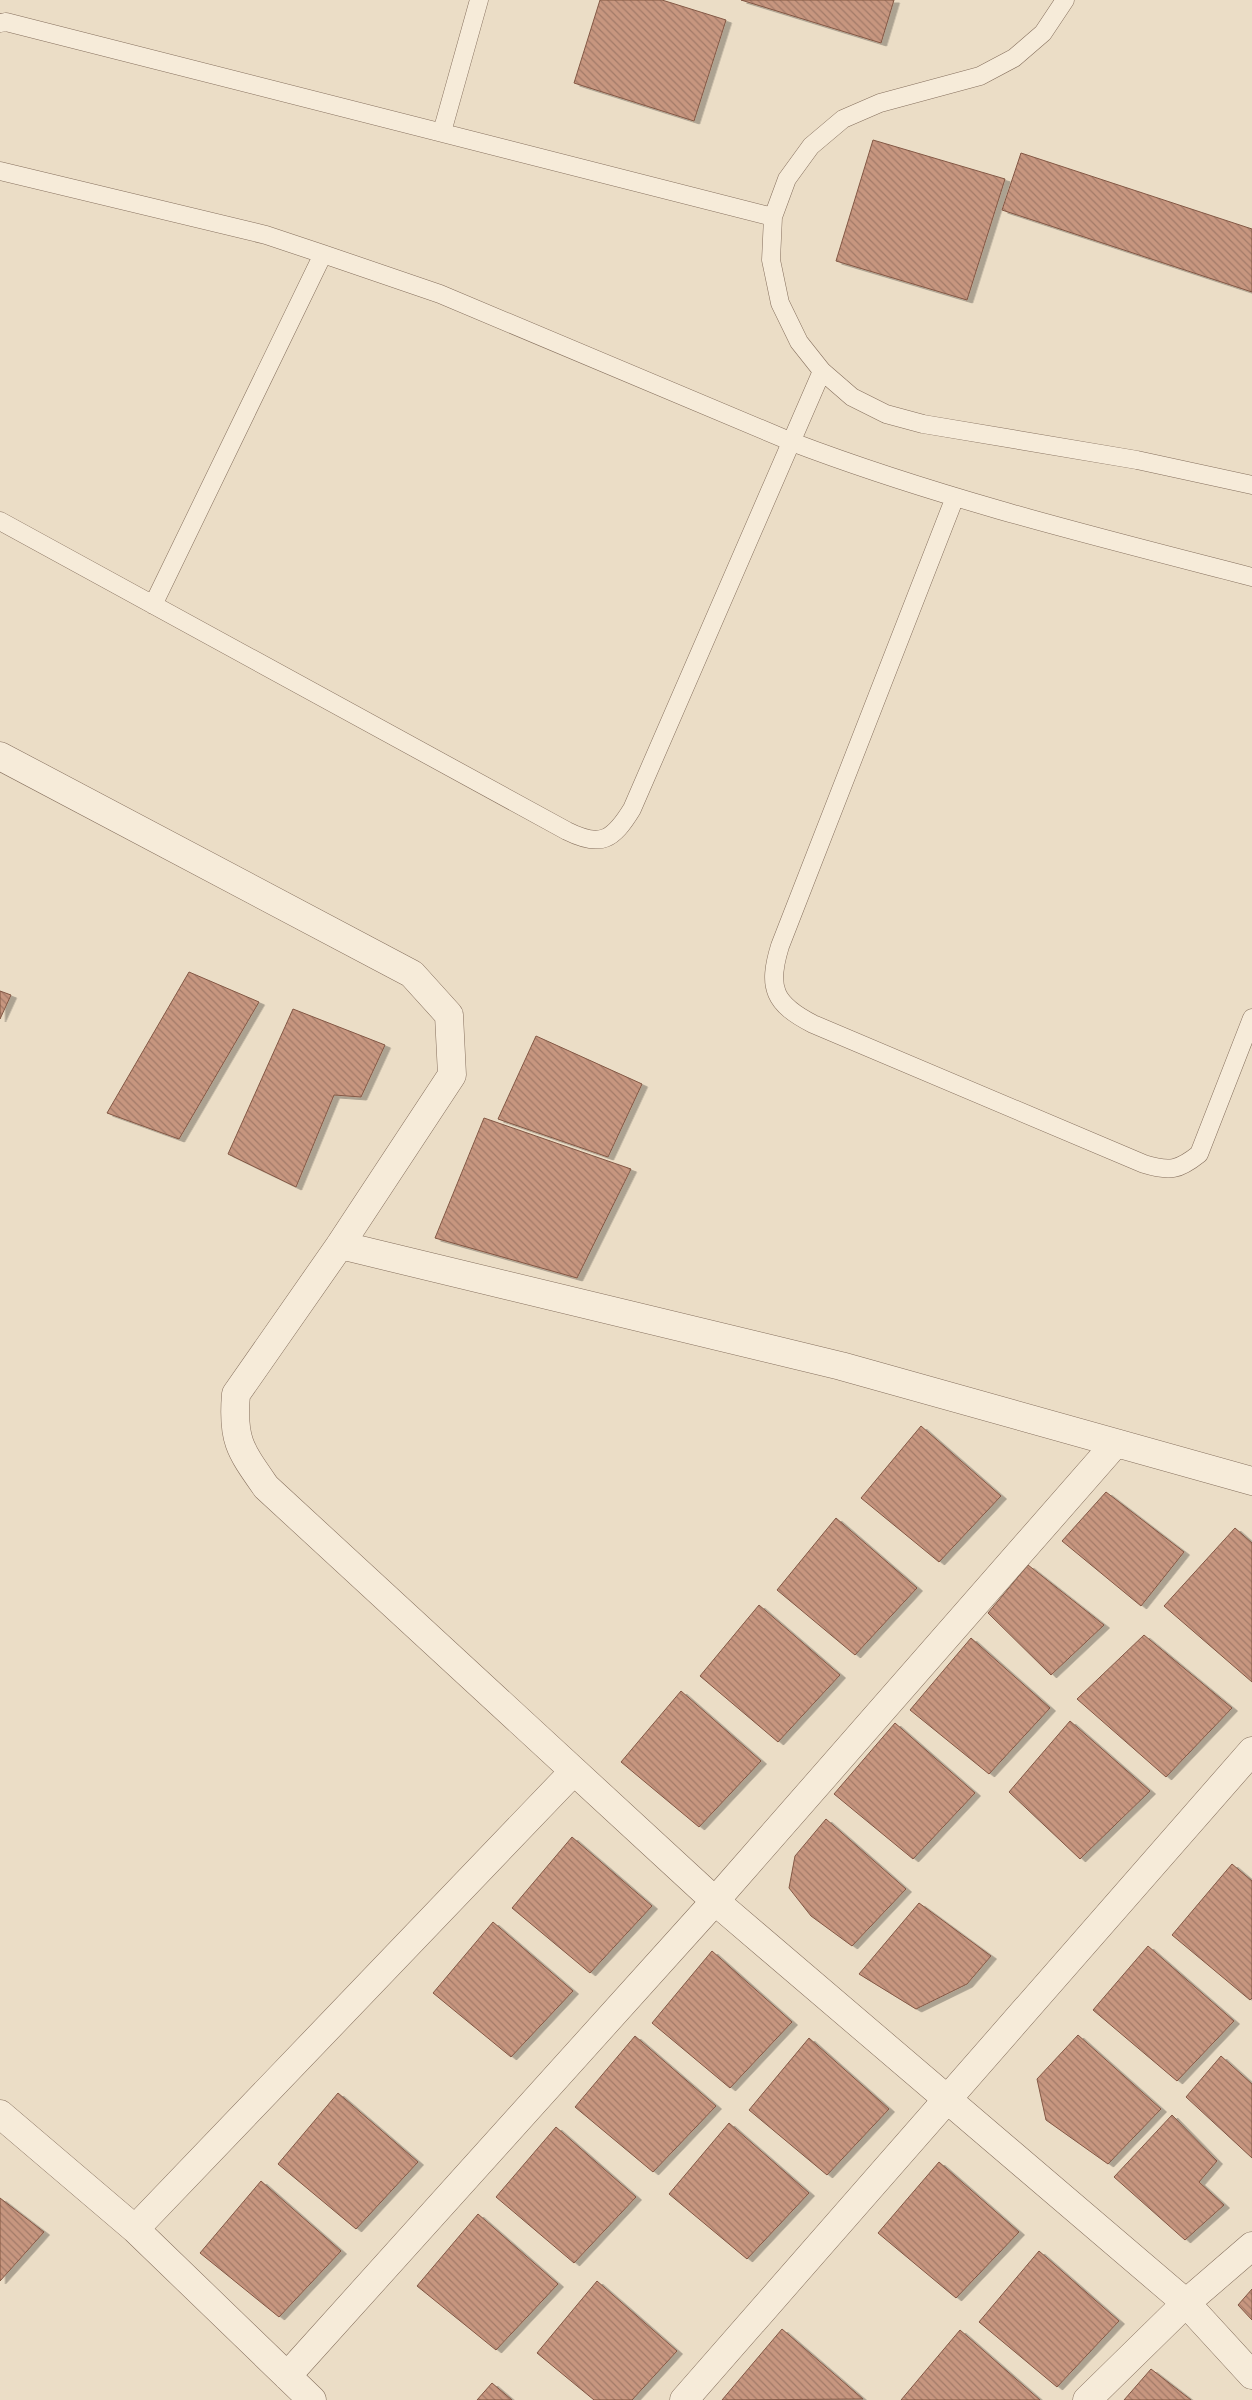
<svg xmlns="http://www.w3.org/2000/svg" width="1252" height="2400" font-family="'Times New Roman',serif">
  <defs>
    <pattern id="building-back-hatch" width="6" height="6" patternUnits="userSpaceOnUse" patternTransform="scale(1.25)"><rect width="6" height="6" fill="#c7967f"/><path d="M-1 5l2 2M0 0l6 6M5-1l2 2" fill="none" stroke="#a27a68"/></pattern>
    <filter id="shadow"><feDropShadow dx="5.5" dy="3" stdDeviation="0" flood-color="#0004"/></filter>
  </defs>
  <rect width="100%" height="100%" fill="#ebddc6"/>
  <!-- building -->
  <path fill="url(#building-back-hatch)" stroke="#835845" filter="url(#shadow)" d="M600,0H662L726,20L694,121L574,83Z
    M741,0H894L881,43Z
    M873,140L1005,179L967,300L836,261Z
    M1021,153L1252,229V292L1002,210Z
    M189,972L259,1002L179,1139L107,1113Z
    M0,991L11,995L0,1019Z
    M293,1009L385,1045L361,1097L334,1095L296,1187L228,1154Z
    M536,1036L642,1084L608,1157L498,1119Z
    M484,1118L631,1169L577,1278L435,1238Z
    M921,1426L1001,1496L939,1562L861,1498Z
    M1106,1492L1184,1552L1141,1606L1062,1541Z
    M836,1518L917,1588L855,1655L777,1590Z
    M1235,1528L1252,1543V1682L1164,1606Z
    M1028,1565L1104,1625L1051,1675L988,1613Z
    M759,1605L840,1675L778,1742L700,1676Z
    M1144,1635L1232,1708L1166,1777L1077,1699Z
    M971,1638L1050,1708L989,1774L910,1710Z
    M681,1691L761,1761L699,1827L621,1762Z
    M1070,1721L1150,1791L1080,1859L1009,1792Z
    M895,1723L975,1793L913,1859L834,1794Z
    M826,1819L906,1889L852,1946L811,1916L789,1888L795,1856Z
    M572,1837L652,1906L590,1973L512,1908Z
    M1232,1864L1252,1881V1998L1250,2000L1172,1935Z
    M919,1903L991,1956L967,1984L916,2009L859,1974Z
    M493,1922L573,1991L511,2057L433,1993Z
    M1148,1946L1234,2021L1177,2081L1093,2010Z
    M712,1951L792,2022L730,2088L652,2023Z
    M1078,2035L1161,2109L1108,2164L1046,2120L1037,2079Z
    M635,2036L716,2106L653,2172L575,2107Z
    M809,2038L889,2109L827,2175L749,2110Z
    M1221,2056L1252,2084V2158L1186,2097Z
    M338,2093L418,2162L356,2229L278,2164Z
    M1172,2115L1217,2161L1199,2182L1224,2205L1185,2240L1114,2177Z
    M729,2123L809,2193L747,2259L669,2194Z
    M556,2127L636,2197L574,2263L496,2197Z
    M939,2162L1019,2232L956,2298L878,2233Z
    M261,2181L341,2251L279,2317L200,2253Z
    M0,2198L44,2232L0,2281Z
    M478,2214L558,2284L496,2350L417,2286Z
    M1039,2251L1119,2321L1057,2387L979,2322Z
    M597,2281L677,2351L632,2400H594L537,2353Z
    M1252,2289V2320L1238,2305Z
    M782,2329L863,2399L722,2400Z
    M960,2330L1040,2400H901Z
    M1151,2369L1191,2400H1124Z
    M492,2383L512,2400H477Z"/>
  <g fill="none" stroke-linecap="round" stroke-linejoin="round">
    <!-- service casing -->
    <g stroke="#856f5d" stroke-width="19">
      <path id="service" d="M1065,0L1043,33L1014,58L980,76L880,103L843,119L811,146L787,179L773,217L771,260L780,303L799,342L822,371L852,397L886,414L923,424L1137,460L1252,485
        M0,23L6,22L773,217
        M442,132L479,0
        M0,171L266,235L323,254L440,294L792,442C942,499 1097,537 1252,577
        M955,497L780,946C767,988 774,1004 813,1024L1144,1164C1170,1172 1179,1170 1199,1154L1252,1018
        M0,521L567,831C601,848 613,840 632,809L822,371
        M153,605L323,254"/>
    </g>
    <!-- minor casing -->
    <g stroke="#856f5d" stroke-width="29">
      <path id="minor" d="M0,756L412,974L449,1015L452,1075L340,1245L236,1394C232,1440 240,1450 266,1487L715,1901L1186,2303L1252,2375
        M340,1245L841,1366L1252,1481
        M0,2114L135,2229L312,2400
        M135,2229L574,1771
        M287,2376L715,1901L1115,1444
        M684,2400L1252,1751
        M1087,2400L1186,2303L1252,2246"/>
    </g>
    <!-- service -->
    <use href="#service" stroke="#f6ebd9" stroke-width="18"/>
    <!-- minor -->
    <use href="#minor" stroke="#f6ebd9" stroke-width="28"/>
  </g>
</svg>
